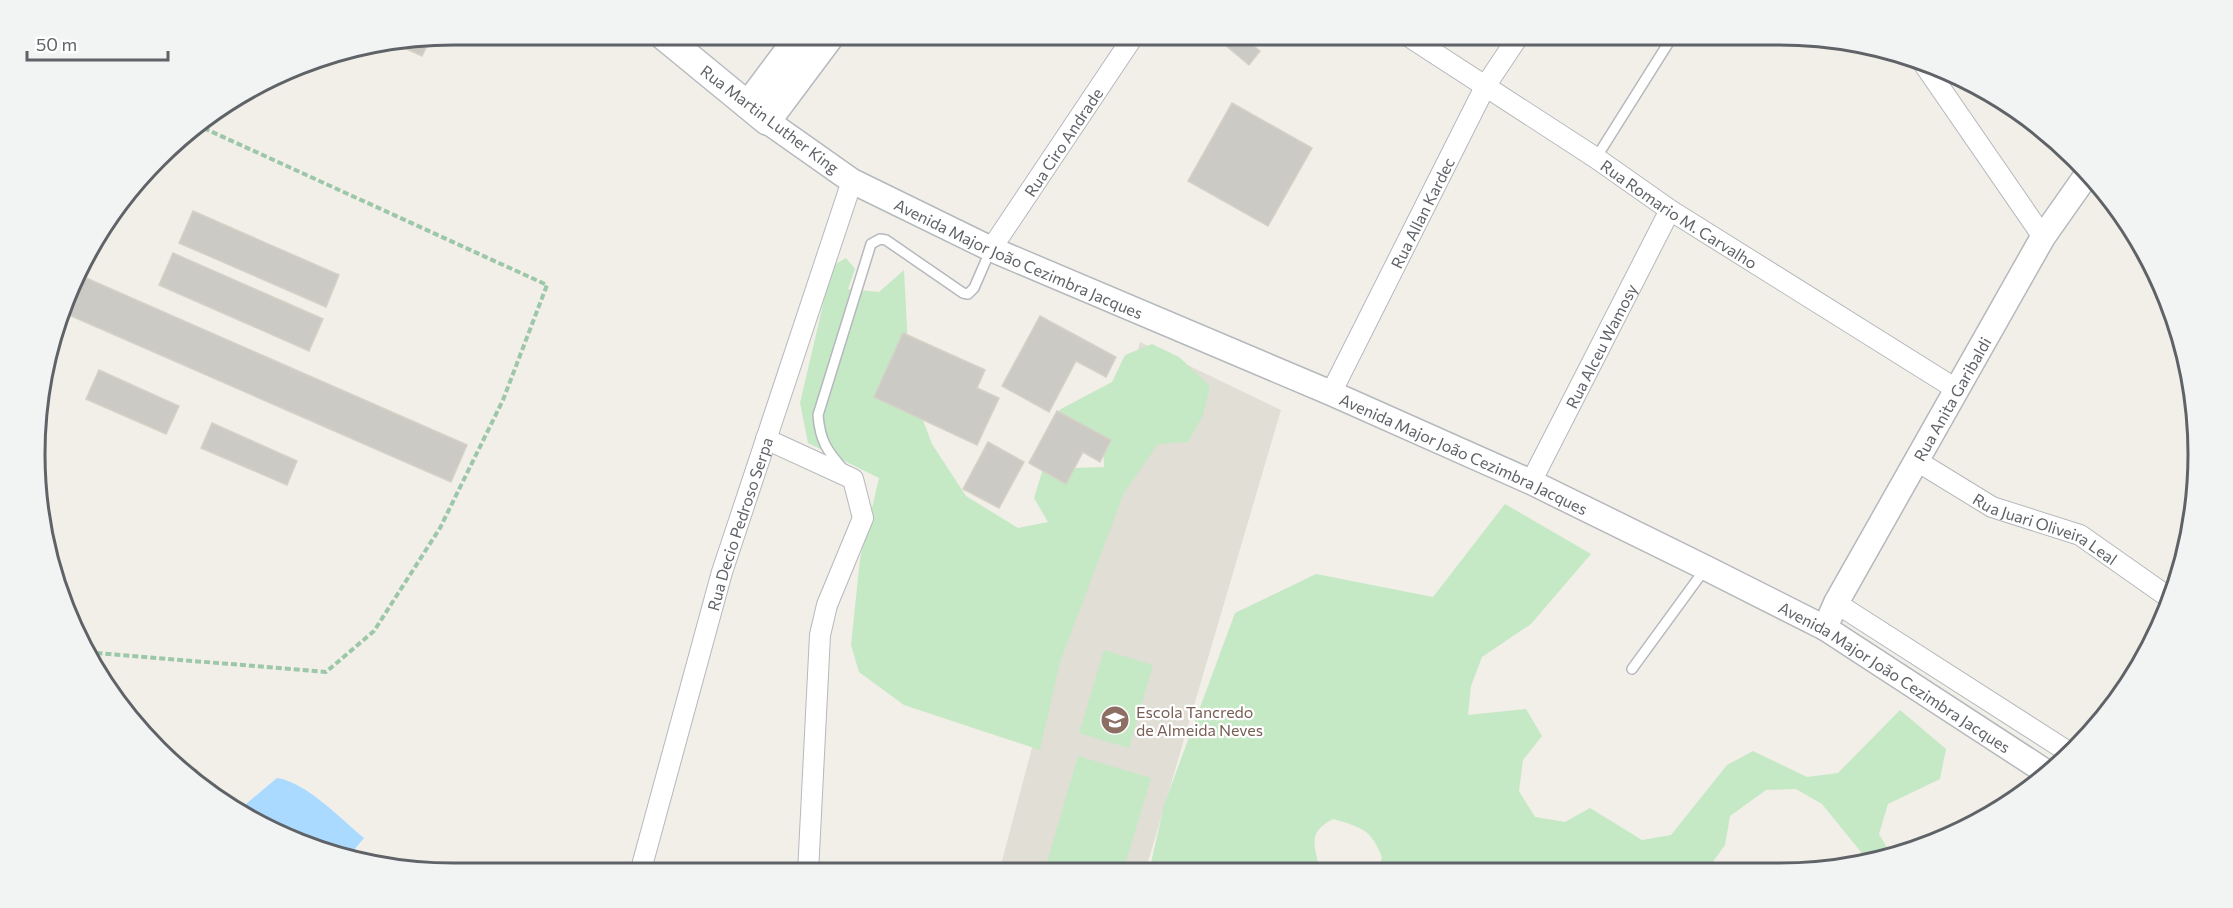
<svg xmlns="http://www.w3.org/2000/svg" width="2233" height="908" font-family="Commissioner,sans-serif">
  <rect width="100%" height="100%" fill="#f1efe8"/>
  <!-- education -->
  <path fill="#e1ded6" d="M1140,342L1281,410L1145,872H999Z"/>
  <!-- green -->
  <path fill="#c5e8c5" d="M846,258L855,269L848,289L879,292L904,270L910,386L932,444L966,496L1018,528L1048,522L1034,498L1043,469L1104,467L1103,438L1073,435L1059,410L1112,382L1125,355L1152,344L1179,357L1210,386L1203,415L1188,442L1158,444L1124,493L1060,662L1040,750L904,705L859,672L851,645L860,559L879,478L808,443L800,403L832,266Z
    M1505,504L1591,554L1531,624L1482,657L1471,686L1468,715L1526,709L1542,736L1523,760L1519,791L1535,817L1565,822L1590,808L1642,840L1671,835L1727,765L1753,751L1807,777L1838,773L1900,710L1946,749L1940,779L1888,804L1879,834L1890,853L1865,860L1861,852L1822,804L1796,789L1766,790L1730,816L1725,845L1707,870L1522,871C1510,863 1498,860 1489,871H1378L1382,857C1371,829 1361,827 1333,819C1306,833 1315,846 1320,871L1149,872L1164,805L1235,613L1316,574L1433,597Z
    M1104,650L1153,665L1129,748L1079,733Z
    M1078,756L1151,778L1123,872H1044Z"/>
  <!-- water -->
  <path fill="#aadaff" d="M277,778C306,782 341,819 364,838L349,856L319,851L240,809Z"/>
  <!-- building -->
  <path fill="#cccac5" stroke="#d6d1c6" stroke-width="1.5" d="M1212,34H1245L1243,37L1260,51L1249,65Z
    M430,39L422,56L400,46L401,43Z
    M1232,103L1312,148L1268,226L1188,181Z
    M193,211L339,275L326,307L179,243Z
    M173,253L323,319L309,351L159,285Z
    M77,274L467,445L451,482L60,311Z
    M1040,316L1116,357L1106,377L1076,361L1049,412L1002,386Z
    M903,333L985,370L977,388L999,398L977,445L874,397Z
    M99,370L179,406L166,434L86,399Z
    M1057,411L1111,440L1100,462L1083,452L1066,484L1029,463Z
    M212,423L297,461L287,485L201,448Z
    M988,442L1024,462L999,508L963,489Z
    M174,761L197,770L193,781Z"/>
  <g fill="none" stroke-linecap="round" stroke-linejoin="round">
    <!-- service casing -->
    <g stroke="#b5b8bc" stroke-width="12">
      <path id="service" d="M1596,158L1674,34
        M844,470C827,451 820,441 818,415L871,244L880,239L886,240L963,293L968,294L974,288L991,249
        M1632,669L1705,569"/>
    </g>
    <!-- minor casing -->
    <g stroke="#b5b8bc" stroke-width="22">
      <g id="minor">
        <path id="s1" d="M1405,34L1596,158L1670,210L1956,389"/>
        <path d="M1921,60L2043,237"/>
        <path id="s2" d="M991,249L1135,34"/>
        <path id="s3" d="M1331,393L1486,85L1520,34"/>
        <path d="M766,439L853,479L863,518L827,605L820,635L808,873"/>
        <path id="s4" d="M1917,461L1992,507L2080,535L2171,599"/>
        <path id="s5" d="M1531,482L1670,210"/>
        <path d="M1836,603L2070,753"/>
        <path id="s6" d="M640,873L722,572L852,181"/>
      </g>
    </g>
    <!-- tertiary casing -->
    <g stroke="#b5b8bc" stroke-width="27">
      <g id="tertiary">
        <path id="s7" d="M767,121L852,181L991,249L1331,393L1531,482L1706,568L1825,628L2049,774"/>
        <path id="s8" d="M1825,628L1836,603L2043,237L2088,173"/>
      </g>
    </g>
    <!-- secondary casing -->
    <g stroke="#b6babf" stroke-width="30">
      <path id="secondary" d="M661,34L767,121L832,34
        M748,105L801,34"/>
    </g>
    <!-- path -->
    <path stroke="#9cc7a9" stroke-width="4" stroke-dasharray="6 3" stroke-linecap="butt" d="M77,634L97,653L326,672L374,631L440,528L503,400L547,285L197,125
      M92,663L97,653"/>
    <!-- service -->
    <use href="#service" stroke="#fff" stroke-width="9"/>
    <!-- minor -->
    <use href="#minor" stroke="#fff" stroke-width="20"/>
    <!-- tertiary -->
    <use href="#tertiary" stroke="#fff" stroke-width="24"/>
    <!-- secondary -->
    <use href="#secondary" stroke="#fff" stroke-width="27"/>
  </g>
  <!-- icons -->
  <defs>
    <g id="school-disc" transform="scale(1.5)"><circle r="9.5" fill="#8d6e63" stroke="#fff"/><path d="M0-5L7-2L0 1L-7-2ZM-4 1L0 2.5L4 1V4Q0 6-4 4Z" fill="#fff"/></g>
  </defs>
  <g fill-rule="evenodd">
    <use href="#school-disc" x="1115" y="720"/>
  </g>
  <g text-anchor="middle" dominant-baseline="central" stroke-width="4.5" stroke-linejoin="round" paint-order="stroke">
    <!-- street labels -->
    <g font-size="16" fill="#5f6368" stroke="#fff">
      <text transform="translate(770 119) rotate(37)">Rua Martin Luther King</text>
      <text stroke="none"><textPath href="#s2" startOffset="129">Rua Ciro Andrade</textPath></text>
      <text stroke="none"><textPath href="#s3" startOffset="202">Rua Allan Kardec</textPath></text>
      <text stroke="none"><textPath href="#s1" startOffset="328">Rua Romario M. Carvalho</textPath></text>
      <text stroke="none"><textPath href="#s7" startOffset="288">Avenida Major João Cezimbra Jacques</textPath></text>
      <text stroke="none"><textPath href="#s5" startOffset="153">Rua Alceu Wamosy</textPath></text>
      <text stroke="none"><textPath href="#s8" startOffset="262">Rua Anita Garibaldi</textPath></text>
      <text stroke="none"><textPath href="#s7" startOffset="774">Avenida Major João Cezimbra Jacques</textPath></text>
      <text stroke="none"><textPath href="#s6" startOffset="363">Rua Decio Pedroso Serpa</textPath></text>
      <text stroke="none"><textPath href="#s4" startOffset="146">Rua Juari Oliveira Leal</textPath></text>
      <text stroke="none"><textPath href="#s7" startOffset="1260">Avenida Major João Cezimbra Jacques</textPath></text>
    </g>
    <!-- education labels -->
    <g font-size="16" fill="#785e54" stroke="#fff" text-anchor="start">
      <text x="1136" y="711">Escola Tancredo<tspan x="1136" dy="18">de Almeida Neves</tspan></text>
    </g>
  </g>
  <!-- crop -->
  <path d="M0 0H2233V908H0ZM454 45H1779A409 409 0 0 1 2188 454V454A409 409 0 0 1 1779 863H454A409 409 0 0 1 45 454V454A409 409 0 0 1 454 45Z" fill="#f2f3f3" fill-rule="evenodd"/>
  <path fill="none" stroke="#5f6368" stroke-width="3" d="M454 45H1779A409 409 0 0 1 2188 454V454A409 409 0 0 1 1779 863H454A409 409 0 0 1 45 454V454A409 409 0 0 1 454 45Z"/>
  <!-- scale -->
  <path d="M27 51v9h141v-9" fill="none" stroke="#5f6368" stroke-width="3"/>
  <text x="36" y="51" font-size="18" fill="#5f6368" stroke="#ffffff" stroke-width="4.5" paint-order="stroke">50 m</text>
</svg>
